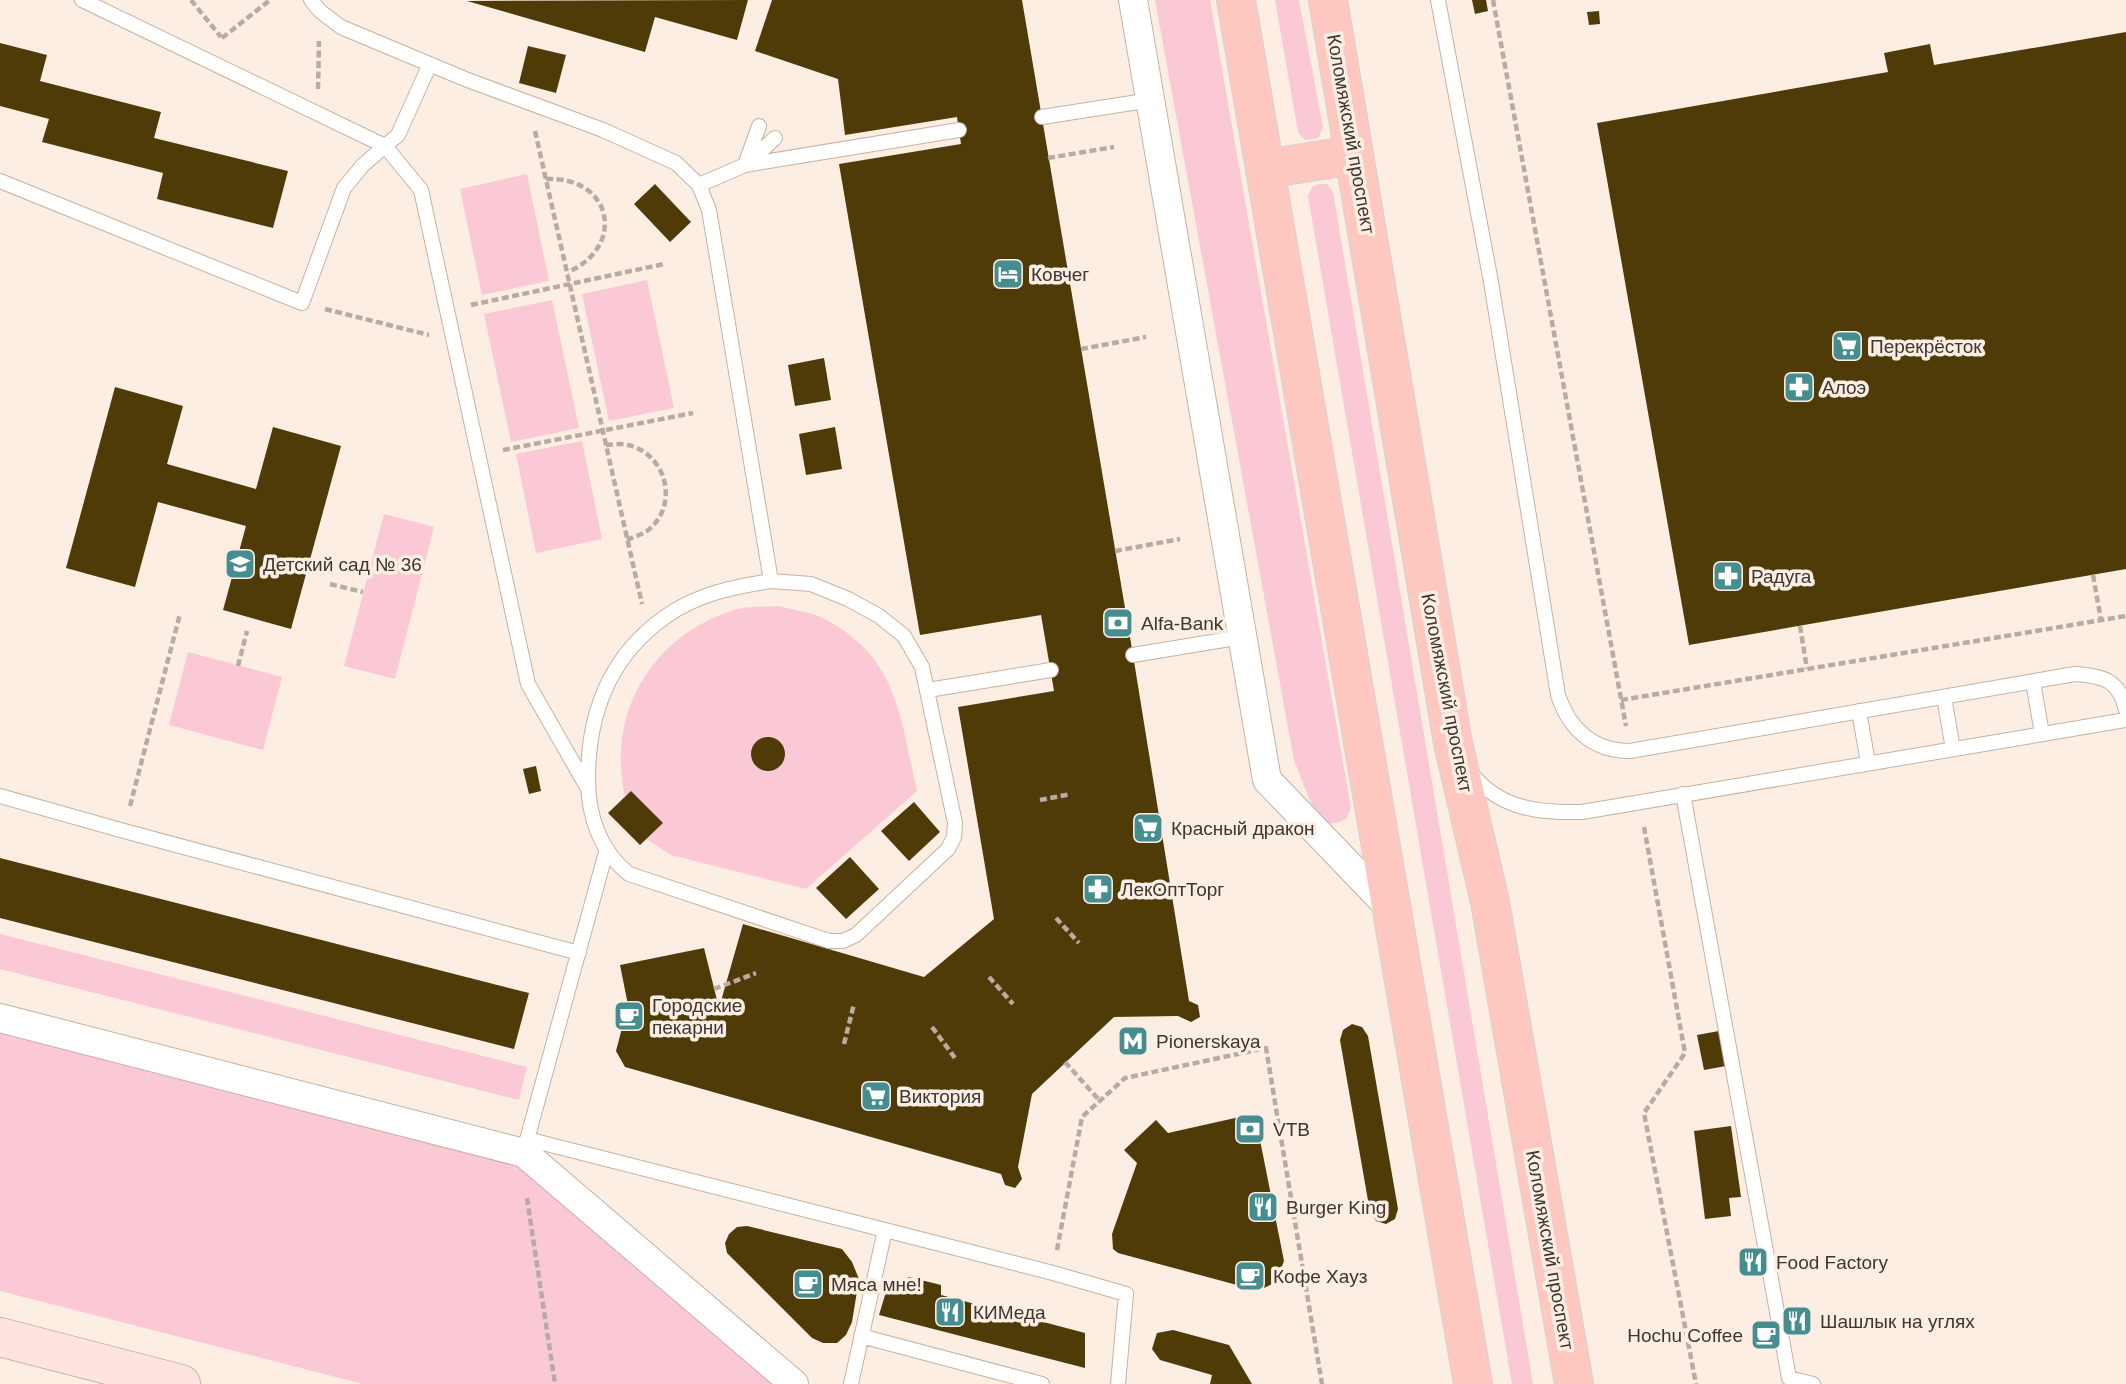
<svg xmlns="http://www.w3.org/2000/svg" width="2126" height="1384" font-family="Arial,sans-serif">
  <rect width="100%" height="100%" fill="#fdeee3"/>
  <!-- green -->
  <path fill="#fbc9d6" d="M1155,0H1210L1351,808L1347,818C1339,823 1329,827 1320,819C1313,811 1299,772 1294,760Z
    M1275,0H1299L1323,127L1318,138L1305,140L1298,132Z
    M527,174L549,281L482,295L460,189Z
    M1320,184H1327L1333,192L1533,1384H1512L1308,196L1313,186Z
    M647,280L674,408L609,421L582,294Z
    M552,300L579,428L511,442L484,314Z
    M582,441L602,539L536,553L516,454Z
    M384,514L434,527L395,679L344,666Z
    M779,606C793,610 812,612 825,619C899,659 900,717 917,791L806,889L671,855L646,839L662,823L631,791L625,797C607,714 650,638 731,611C745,606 764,607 779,606Z
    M188,652L282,677L263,750L169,725Z
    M0,934L527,1067L519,1100L0,969Z
    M0,1033L525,1165L774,1384H363L0,1291Z"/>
  <!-- building -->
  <path fill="#4f3b08" d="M748,0L737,40L655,17L645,52L467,1Z
    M772,0H1022L1133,655L1189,1001L1198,1005L1200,1017L1191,1022L1178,1016L1114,1017L1032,1094L1018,1167L1022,1179L1015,1188L1005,1185L1001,1174L625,1067L616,1051L628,1005L620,965L704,948L719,1008L743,924L924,977L994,919L958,707L1054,691L1041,615L920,635L839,164L961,144L957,117L845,135L838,79L755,51Z
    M1472,0H1486L1488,11L1475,14Z
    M1599,11L1600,24L1589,25L1587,12Z
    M2126,32V569L1689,645L1597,123L1888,72L1884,53L1930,44L1934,65Z
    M0,43L47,55L40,81L161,112L154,138L288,171L273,228L157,199L163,173L42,142L49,119L0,106Z
    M528,46L566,55L556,93L519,83Z
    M655,184L691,222L670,242L634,204Z
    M824,358L831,400L795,406L788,365Z
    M115,387L183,406L167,464L256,489L273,427L341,446L291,629L223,610L246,526L158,502L135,587L66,568Z
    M835,427L842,469L806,475L799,434Z
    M751 754a17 17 0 1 1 34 0a17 17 0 1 1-34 0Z
    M536,766L541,791L529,794L523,769Z
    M631,791L663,823L640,845L608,813Z
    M914,802L940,832L909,861L881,831Z
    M850,857L879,889L846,919L816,888Z
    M0,858L529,993L514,1049L0,918Z
    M1352,1024L1362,1027L1368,1036L1398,1209L1395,1219L1386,1224L1376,1221L1370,1212L1340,1040L1343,1030Z
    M1719,1031L1726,1066L1704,1070L1697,1035Z
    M1244,1116L1255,1119L1258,1130L1284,1261L1276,1282L1264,1288L1237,1285L1118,1253L1113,1249L1112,1234L1137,1163L1124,1150L1156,1120L1168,1133Z
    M1731,1126L1741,1197L1729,1198L1731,1216L1705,1219L1694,1131Z
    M747,1226L842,1249L852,1262L859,1279L852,1322L846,1335L837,1343H823L812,1338L727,1253L725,1243L729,1234L737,1227Z
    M909,1277L941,1285V1295L1085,1333V1368L879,1315L885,1295Z
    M1173,1330L1229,1345L1252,1384H1210L1212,1375L1160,1360L1152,1349L1157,1333Z"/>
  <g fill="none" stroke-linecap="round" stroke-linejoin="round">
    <!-- service casing -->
    <g stroke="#c4b2a5" stroke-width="16">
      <path id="service" d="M311,0L320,11L341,27L465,79L603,130L676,163L699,185L709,210L771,581
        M1438,0L1491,282L1558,695C1569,729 1593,751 1630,751L2075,674C2104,676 2119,680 2126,710
        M430,64L398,135L385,146L421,190L528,684L587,787
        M1042,117L1151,100
        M749,162L775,138
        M745,165L759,126
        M0,181L302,303L344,188L363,165L385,146L82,0
        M699,185L745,165L959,130
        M771,581L811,584L848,599L879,616L904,636L922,667L955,823L954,837L948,849L856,935L843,941H829L629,874C600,851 588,816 588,779C588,713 610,656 665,617C697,594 733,587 771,581Z
        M1133,655L1242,637
        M2033,682L2042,734
        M928,690L1051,670
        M1944,697L1953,749
        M1859,711L1868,763
        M1472,774C1500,809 1539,813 1582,812L2126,720
        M1683,794L1789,1378L1813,1384
        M0,796L124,831L579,953
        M527,1139L885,1230
        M525,1147L606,852
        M861,1336L1042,1384
        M851,1384L885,1230L1053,1273L1126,1294L1118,1384"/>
    </g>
    <!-- minor casing -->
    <g stroke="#c4b2a5" stroke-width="30">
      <path id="minor" d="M1133,0L1267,780L1393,911
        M0,1018L524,1153L794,1384"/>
    </g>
    <!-- secondary casing -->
    <g stroke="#c4b2a5" stroke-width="40">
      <path id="secondary" d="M0,1337L181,1384"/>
    </g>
    <!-- primary casing -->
    <g stroke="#d4d3d2" stroke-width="40">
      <path id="primary" d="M1236,0L1473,1384
        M1328,0L1453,743L1490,902L1574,1384
        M1265,169L1354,155"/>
    </g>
    <!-- path -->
    <path stroke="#b7aba2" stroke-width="4.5" stroke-dasharray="7 3.5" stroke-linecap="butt" d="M191,0L221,37
      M1493,0L1626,726
      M222,38L270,0
      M318,89L319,41
      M535,131L642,604
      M1048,158L1114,147
      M546,179C612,176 627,246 568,272
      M471,305L664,264
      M325,309L429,335
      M1081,349L1146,337
      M606,445C613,445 621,443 628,445C667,454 680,506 647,531C641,535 633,537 627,540
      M503,450L693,413
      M1115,551L1180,539
      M2093,575L2101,620
      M330,584L363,592
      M1800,626L1807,669
      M238,666L247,631
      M1621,700L2126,616
      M1040,800L1071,794
      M130,806L180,614
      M1644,827L1685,1053L1644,1113L1696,1384
      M1056,918L1079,943
      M989,977L1013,1004
      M714,989L756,973
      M932,1027L955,1058
      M844,1044L854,1004
      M1065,1062L1100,1101
      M527,1198L555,1384
      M1057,1250L1082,1117L1125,1078L1266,1048L1322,1384"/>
    <!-- service -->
    <use href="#service" stroke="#fff" stroke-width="14"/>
    <!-- minor -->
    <use href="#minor" stroke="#fff" stroke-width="28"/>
    <!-- secondary -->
    <use href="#secondary" stroke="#fee3df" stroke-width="38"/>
    <!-- primary -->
    <use href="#primary" stroke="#fec7bf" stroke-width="38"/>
  </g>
  <!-- icons -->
  <defs>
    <g id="hotel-square" transform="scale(1.575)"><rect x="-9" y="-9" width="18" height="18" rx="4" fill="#458d8f" stroke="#fdeee3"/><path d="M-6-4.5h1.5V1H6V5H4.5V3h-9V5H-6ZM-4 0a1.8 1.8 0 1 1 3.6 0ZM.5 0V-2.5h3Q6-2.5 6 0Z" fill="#fff"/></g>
    <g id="supermarket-square" transform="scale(1.575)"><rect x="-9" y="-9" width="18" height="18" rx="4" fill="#458d8f" stroke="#fdeee3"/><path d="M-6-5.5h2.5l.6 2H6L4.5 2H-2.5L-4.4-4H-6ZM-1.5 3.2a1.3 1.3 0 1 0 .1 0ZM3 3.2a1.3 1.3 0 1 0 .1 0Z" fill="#fff"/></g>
    <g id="pharmacy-square" transform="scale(1.575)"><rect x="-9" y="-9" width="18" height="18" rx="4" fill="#458d8f" stroke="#fdeee3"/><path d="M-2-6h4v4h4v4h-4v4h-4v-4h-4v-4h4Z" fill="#fff"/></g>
    <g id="school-square" transform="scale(1.575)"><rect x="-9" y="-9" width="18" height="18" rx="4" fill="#458d8f" stroke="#fdeee3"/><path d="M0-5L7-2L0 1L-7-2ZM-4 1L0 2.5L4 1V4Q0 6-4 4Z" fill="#fff"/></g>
    <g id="bank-square" transform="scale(1.575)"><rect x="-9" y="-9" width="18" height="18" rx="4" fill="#458d8f" stroke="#fdeee3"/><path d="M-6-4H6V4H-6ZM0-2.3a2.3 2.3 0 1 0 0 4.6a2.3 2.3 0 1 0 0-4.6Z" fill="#fff"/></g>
    <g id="cafe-square" transform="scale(1.575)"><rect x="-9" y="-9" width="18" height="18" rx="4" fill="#458d8f" stroke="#fdeee3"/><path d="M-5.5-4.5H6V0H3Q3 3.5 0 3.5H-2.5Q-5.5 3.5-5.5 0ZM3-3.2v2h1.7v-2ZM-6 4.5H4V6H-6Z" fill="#fff"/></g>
    <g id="metro-square" transform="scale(1.575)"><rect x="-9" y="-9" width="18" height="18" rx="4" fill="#458d8f" stroke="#fdeee3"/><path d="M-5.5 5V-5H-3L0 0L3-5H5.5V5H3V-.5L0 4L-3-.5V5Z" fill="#fff"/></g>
    <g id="restaurant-square" transform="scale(1.575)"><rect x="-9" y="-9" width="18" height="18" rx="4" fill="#458d8f" stroke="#fdeee3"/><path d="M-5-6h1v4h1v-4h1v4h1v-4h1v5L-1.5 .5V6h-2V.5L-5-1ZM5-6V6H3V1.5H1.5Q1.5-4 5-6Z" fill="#fff"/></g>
  </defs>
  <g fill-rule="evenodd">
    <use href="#hotel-square" x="1008" y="274"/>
    <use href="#supermarket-square" x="1847" y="346"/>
    <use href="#pharmacy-square" x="1799" y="387"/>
    <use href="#school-square" x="240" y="564"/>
    <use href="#pharmacy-square" x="1728" y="576"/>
    <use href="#bank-square" x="1118" y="623"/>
    <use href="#supermarket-square" x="1148" y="828"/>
    <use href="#pharmacy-square" x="1098" y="889"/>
    <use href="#cafe-square" x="629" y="1016"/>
    <use href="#metro-square" x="1133" y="1041"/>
    <use href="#supermarket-square" x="876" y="1096"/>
    <use href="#bank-square" x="1250" y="1129"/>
    <use href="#restaurant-square" x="1263" y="1207"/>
    <use href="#restaurant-square" x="1753" y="1262"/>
    <use href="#cafe-square" x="1250" y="1276"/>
    <use href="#cafe-square" x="808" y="1284"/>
    <use href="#restaurant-square" x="950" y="1312"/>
    <use href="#restaurant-square" x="1797" y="1321"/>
    <use href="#cafe-square" x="1766" y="1335"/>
  </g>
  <g text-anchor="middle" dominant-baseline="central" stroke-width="7" stroke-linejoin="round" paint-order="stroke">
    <!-- street labels -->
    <g font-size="19" fill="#3d3631" stroke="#fdeee3">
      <text transform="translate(1351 134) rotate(80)">Коломяжский проспект</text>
      <text transform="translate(1447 693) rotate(79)">Коломяжский проспект</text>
      <text transform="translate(1550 1250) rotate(80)">Коломяжский проспект</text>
    </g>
    <!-- poi labels -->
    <g font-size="19" fill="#3d3631" stroke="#fdeee3" text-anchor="start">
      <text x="1031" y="274">Ковчег</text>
      <text x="1870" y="346">Перекрёсток</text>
      <text x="1822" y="387">Алоэ</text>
      <text x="263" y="564">Детский сад № 36</text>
      <text x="1751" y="576">Радуга</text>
      <text x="1141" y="623">Alfa-Bank</text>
      <text x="1171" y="828">Красный дракон</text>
      <text x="1121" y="889">ЛекОптТорг</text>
      <text x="652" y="1005">Городские<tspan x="652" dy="22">пекарни</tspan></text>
      <text x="1156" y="1041">Pionerskaya</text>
      <text x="899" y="1096">Виктория</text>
      <text x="1273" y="1129">VTB</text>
      <text x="1286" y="1207">Burger King</text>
      <text x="1776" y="1262">Food Factory</text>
      <text x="1273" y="1276">Кофе Хауз</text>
      <text x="831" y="1284">Мяса мне!</text>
      <text x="973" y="1312">КИМеда</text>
      <text x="1820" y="1321">Шашлык на углях</text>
      <text x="1743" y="1335" text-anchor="end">Hochu Coffee</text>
    </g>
  </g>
</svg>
